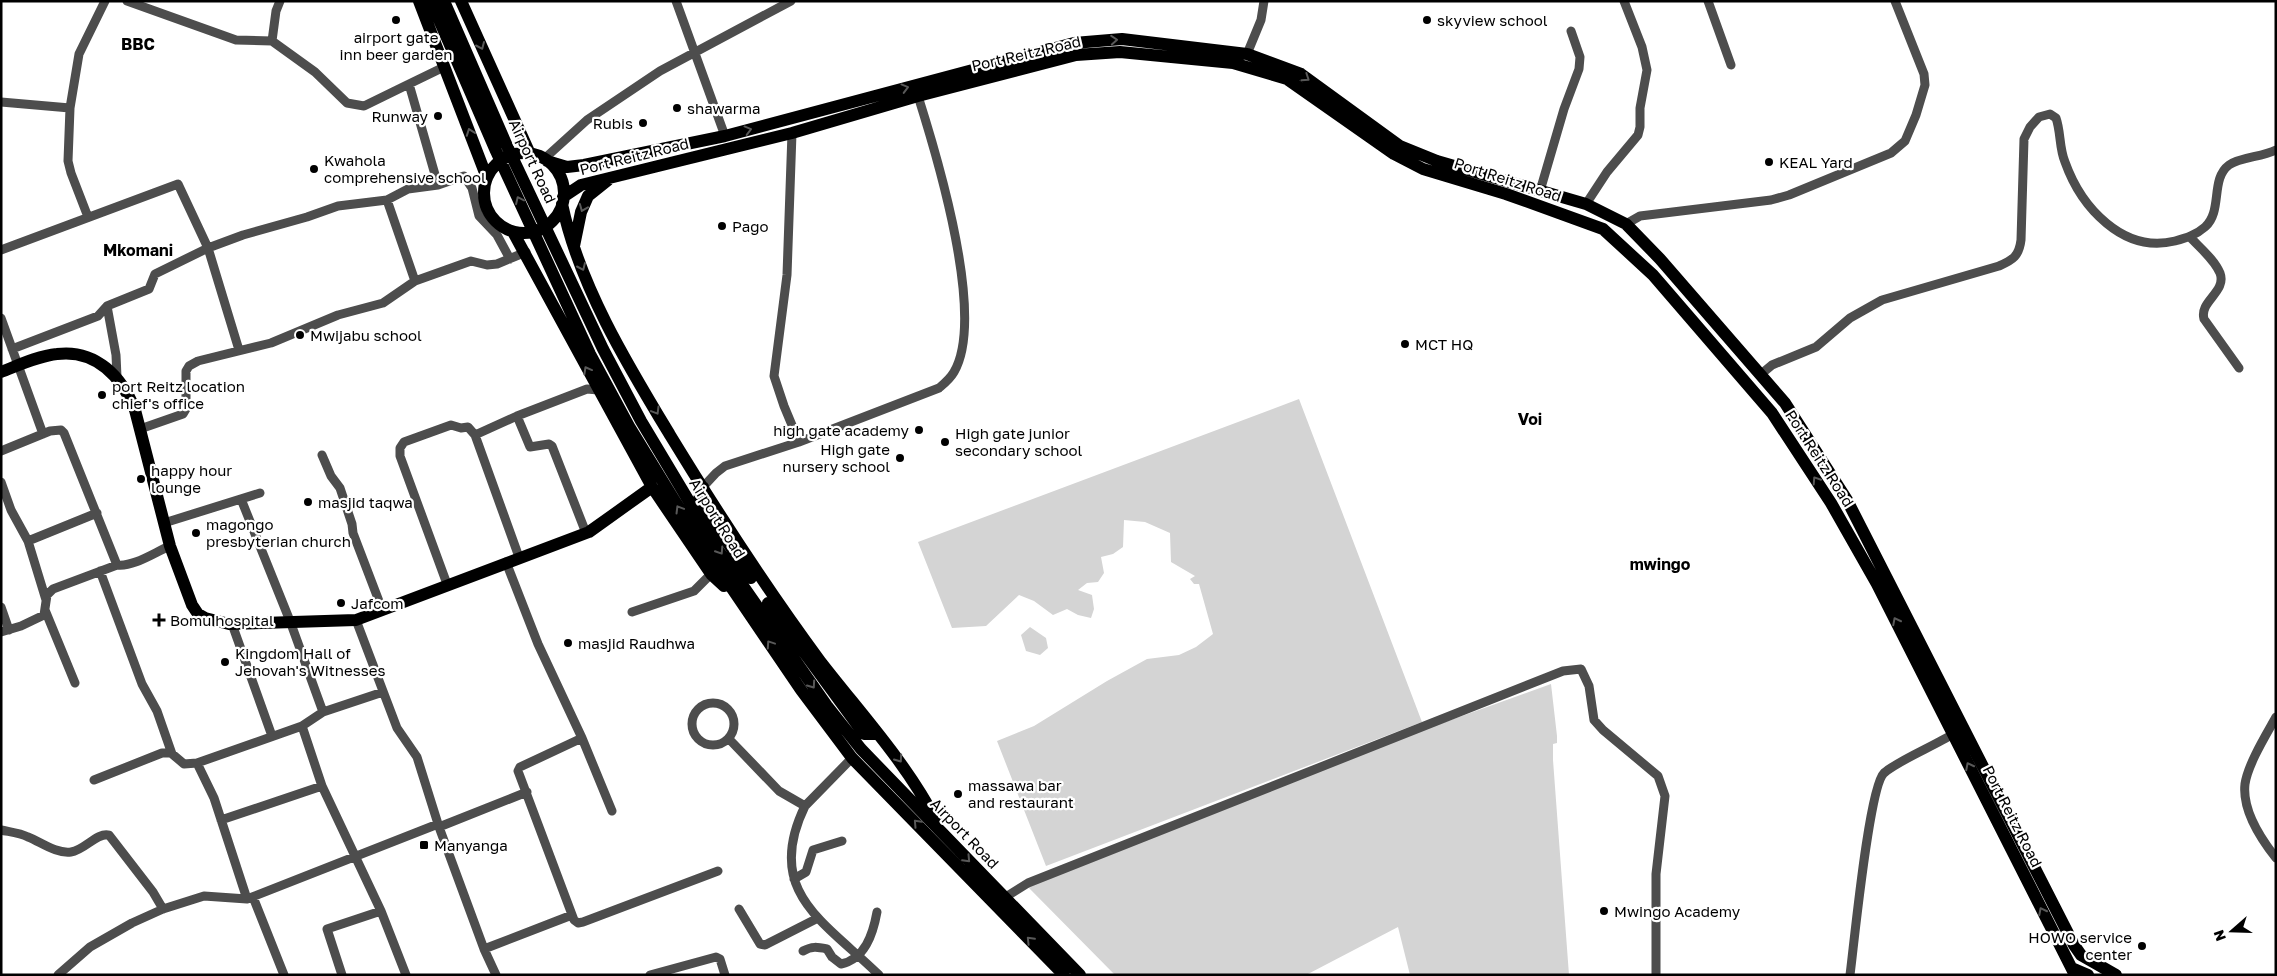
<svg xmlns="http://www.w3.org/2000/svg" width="2277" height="976" font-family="'Golos Text',sans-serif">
  <rect width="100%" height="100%" fill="#fff"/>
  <!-- green -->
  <path fill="#d4d4d4" d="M1299,399L1422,722L1046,866L997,741L1034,726L1107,681L1147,659L1179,655L1196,647L1213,634L1199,584H1194L1190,579L1195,576L1171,562L1170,533L1145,522L1124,520L1123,547L1113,554L1101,557L1104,573L1098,582L1087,583L1078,590L1092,595L1094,609L1091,618L1078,615L1067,609L1053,615L1034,601L1019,595L986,626L952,628L918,542Z
    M1030,627L1046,638L1048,648L1040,655L1026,651L1021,635Z
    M1551,684L1557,736V743L1553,744V760L1569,975H1410L1398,927L1306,975H1115L1028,887L1398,739Z"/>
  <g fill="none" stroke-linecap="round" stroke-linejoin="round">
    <!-- minor -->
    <path stroke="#4d4d4d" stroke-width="9" d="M127,1L236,40L272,41L315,72L347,103L364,106L409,84L438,185
      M676,1L725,136
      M1708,1L1731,65
      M272,41L276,11L280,1
      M1247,54L1261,20L1264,1
      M409,84L444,67
      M1,102L70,108
      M792,133L787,275L774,376L784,406L799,442
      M544,159L587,120L660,71L791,1
      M1540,191L1564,109L1579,69L1580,57L1571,31
      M387,200L415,281
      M1586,204L1607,172L1638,135L1640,127V108L1647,70L1642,47L1624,1
      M88,217L71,173L68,161L70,108L79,54L105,1
      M1626,224L1640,216L1771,200L1789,195L1891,153L1905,141L1916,115L1925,85L1924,74L1895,1
      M2190,237C2200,248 2214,259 2220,273C2227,292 2199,301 2204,319L2239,368
      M1,250L178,184L208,248L239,350
      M107,306L116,355L117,377
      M1,318L43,434
      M12,349L98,316L107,306L149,289L155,274L208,248L243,235L307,217L338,206L387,200L408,189L438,185L464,176L472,188L479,216L497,235L510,259
      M1760,375L1772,365L1816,347L1850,318L1882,300L1999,266C2013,260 2019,256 2021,240L2024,139L2030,127L2039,117L2050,114L2056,118C2061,132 2059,148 2065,162C2081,207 2123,254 2175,241C2186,238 2196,235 2205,227C2223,211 2210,179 2229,165C2240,157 2262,157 2276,150
      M517,416L530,447L549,444L552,446L586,533
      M140,429L183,414L186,409V371L189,366L198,361L271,343L338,315L383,303L415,281L471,261L487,265L497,264L526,252
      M475,435L517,416L587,389L598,390
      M1,451L50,431L61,430L64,433L117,565
      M322,455L331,476L340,488L352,524L353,533L382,609
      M1,482L11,510L28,541L46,600
      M703,487L716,473L725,466L799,442L939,388C945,383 950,379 954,372C986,317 937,156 918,96
      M241,499L290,621L323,712
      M164,523L260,493
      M28,541L97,513
      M506,562L538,644L582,738L612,811
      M100,571L142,684L157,711L172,754
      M447,584L400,456V448L404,442L451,425L461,428L468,427L475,435L519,557
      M1,607L9,630
      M45,610L75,683
      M632,612L694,591L711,574
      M356,620L397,728L417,757L439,827L484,949L496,975
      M232,624L272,736
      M1,632L21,626L44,615L47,595L53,589L117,565C134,567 155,552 170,546
      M692 724a21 21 0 1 1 42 0a21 21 0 1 1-42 0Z
      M2276,717C2266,735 2248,764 2245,784C2242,810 2261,839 2276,858
      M302,726L322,786L381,911L406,975
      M582,738L520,767L518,771L574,920L578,923L583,922L718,871
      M729,739L779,791L805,806L852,758
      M197,763L214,798L247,899
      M94,780L162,753H171L184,764L197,763L302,726L323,712L383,692
      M805,806C763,892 825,922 879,975
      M221,820L322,786
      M439,827L527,792
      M1,830C10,832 20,833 28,837C41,842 56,854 71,852C85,850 97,832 109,835L153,892L163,909
      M794,879L806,872L813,850L842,841
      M253,897L284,975
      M1004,898L1028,883L1563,671L1581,669L1589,686L1594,720L1603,730L1658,776L1665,796L1656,874V975
      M739,909L760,944L765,945L818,918
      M484,949L572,915
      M803,951C812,946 817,947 827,949L832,957L841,964C865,959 873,934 877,912
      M58,975L90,947L132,923L163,909L204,896L247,899L438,824
      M342,975L327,929L381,911
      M650,975L716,957L720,959L725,975
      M1850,975C1854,945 1869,787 1884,773C1899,760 1934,746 1953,734"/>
    <!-- major -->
    <path stroke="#000" stroke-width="12" d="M419,1L487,178
      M431,1L496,151L590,354L630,428L695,534L801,690L852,758L1064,975
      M444,1L507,146L603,349L641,421L720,553L827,706L861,749L1080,975
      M461,1L530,154
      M484 193a40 40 0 1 1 80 0a40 40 0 1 1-80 0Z
      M547,161L567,167L584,165L725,136L1074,43L1122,39L1247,54L1301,74L1400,146L1437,161L1586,204L1626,224L1660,259L1785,403L1847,500L2074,945L2081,955L2116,975
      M563,197L581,185L792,133L918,96L1076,55L1120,52L1233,63L1287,79L1394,154L1423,169L1506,194L1603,229L1653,275L1772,413L1831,503L1877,584L2075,975
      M562,204C579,285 627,364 670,435C717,512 766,588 820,661C861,714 906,762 937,822
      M513,232L652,487L711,574L724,586
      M574,246L581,212L588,196L608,180
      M1,372C19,365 38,356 57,354C96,349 122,377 135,410L170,546L192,605L198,614L205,618L229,624L356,620L589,532L652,487
      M703,487L699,499L751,578
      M768,603L864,734H877
      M2074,969L2088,975"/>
  </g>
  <!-- one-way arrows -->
  <defs><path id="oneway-chevron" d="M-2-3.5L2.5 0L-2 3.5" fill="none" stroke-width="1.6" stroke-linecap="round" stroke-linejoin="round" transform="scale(1.25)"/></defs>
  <g stroke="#595959">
    <use href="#oneway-chevron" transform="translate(1114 40) rotate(-4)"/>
    <use href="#oneway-chevron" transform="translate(481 46) rotate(66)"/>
    <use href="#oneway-chevron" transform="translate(1306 78) rotate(34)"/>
    <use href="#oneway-chevron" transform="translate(905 88) rotate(-15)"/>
    <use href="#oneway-chevron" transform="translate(748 130) rotate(-15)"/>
    <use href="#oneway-chevron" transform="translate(470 132) rotate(-110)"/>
    <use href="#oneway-chevron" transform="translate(519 200) rotate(-115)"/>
    <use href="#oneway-chevron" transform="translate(583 208) rotate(112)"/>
    <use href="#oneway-chevron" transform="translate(582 267) rotate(66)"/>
    <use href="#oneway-chevron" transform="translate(587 370) rotate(-119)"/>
    <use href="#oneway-chevron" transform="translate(656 411) rotate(59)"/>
    <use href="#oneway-chevron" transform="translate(1816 480) rotate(-123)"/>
    <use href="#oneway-chevron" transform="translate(679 509) rotate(-121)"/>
    <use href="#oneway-chevron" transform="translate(720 551) rotate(57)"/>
    <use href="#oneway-chevron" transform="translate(1896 621) rotate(-117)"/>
    <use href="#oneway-chevron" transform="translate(770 644) rotate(-124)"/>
    <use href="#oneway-chevron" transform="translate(812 685) rotate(55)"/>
    <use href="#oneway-chevron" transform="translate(899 759) rotate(55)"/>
    <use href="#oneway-chevron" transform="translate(1969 766) rotate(-117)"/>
    <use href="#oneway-chevron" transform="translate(917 823) rotate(-133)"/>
    <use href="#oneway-chevron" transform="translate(967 859) rotate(47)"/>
    <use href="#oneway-chevron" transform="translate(2042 911) rotate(-117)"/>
    <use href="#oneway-chevron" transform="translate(1030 940) rotate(-134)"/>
  </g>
  <!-- markers -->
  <g fill="#000" stroke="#fff" stroke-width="2">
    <circle cx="396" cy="20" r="5"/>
    <circle cx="1427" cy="20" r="5"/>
    <circle cx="677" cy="108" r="5"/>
    <circle cx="438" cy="116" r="5"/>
    <circle cx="643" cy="123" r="5"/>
    <circle cx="1769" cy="162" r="5"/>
    <circle cx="314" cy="169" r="5"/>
    <circle cx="722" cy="226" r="5"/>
    <circle cx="300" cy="335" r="5"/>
    <circle cx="1405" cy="344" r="5"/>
    <circle cx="102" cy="395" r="5"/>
    <circle cx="919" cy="430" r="5"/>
    <circle cx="945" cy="442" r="5"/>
    <circle cx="900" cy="458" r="5"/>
    <circle cx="141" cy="479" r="5"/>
    <circle cx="308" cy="502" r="5"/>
    <circle cx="196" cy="533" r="5"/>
    <circle cx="341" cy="603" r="5"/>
    <path d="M156.5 612.5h5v5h5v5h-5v5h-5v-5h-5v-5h5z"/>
    <circle cx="568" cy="643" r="5"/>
    <circle cx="225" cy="662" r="5"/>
    <circle cx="958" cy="794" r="5"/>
    <rect x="419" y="840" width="10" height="10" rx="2.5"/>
    <circle cx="1604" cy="911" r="5"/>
    <circle cx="2142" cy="946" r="5"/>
  </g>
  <g text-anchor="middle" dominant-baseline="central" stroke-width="4.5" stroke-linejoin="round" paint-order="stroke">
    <!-- poi labels -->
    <g font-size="15" fill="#000" stroke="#fff" text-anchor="start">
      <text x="1437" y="20">skyview school</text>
      <text x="396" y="37" text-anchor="middle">airport gate<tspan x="396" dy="17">inn beer garden</tspan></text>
      <text x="687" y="108">shawarma</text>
      <text x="428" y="116" text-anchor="end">Runway</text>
      <text x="633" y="123" text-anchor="end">Rubis</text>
      <text x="324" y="160">Kwahola<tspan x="324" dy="17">comprehensive school</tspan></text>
      <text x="1779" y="162">KEAL Yard</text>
      <text x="732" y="226">Pago</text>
      <text x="310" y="335">Mwijabu school</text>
      <text x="1415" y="344">MCT HQ</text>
      <text x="112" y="386">port Reitz location<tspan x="112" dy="17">chief's office</tspan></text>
      <text x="909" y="430" text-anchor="end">high gate academy</text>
      <text x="955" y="433">High gate junior<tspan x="955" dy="17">secondary school</tspan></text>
      <text x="890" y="449" text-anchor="end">High gate<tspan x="890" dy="17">nursery school</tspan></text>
      <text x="151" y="470">happy hour<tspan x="151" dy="17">lounge</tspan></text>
      <text x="318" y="502">masjid taqwa</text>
      <text x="206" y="524">magongo<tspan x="206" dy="17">presbyterian church</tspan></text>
      <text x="351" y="603">Jafcom</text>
      <text x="170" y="620">Bomu hospital</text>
      <text x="578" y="643">masjid Raudhwa</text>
      <text x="235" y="653">Kingdom Hall of<tspan x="235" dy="17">Jehovah's Witnesses</tspan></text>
      <text x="968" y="785">massawa bar<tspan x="968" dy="17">and restaurant</tspan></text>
      <text x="434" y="845">Manyanga</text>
      <text x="1614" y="911">Mwingo Academy</text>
      <text x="2132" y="937" text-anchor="end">HOWO service<tspan x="2132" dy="17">center</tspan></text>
    </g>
    <!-- street labels -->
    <g font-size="15" fill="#000" stroke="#fff">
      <text transform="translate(1026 53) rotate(-13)">Port Reitz Road</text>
      <text transform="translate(634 156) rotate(-14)">Port Reitz Road</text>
      <text transform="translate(533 161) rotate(65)">Airport Road</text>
      <text transform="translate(1508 179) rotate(18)">Port Reitz Road</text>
      <text transform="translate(1820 458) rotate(57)">Port Reitz Road</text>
      <text transform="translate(718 518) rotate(58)">Airport Road</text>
      <text transform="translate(2013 816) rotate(63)">Port Reitz Road</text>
      <text transform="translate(965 833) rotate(46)">Airport Road</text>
    </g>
    <!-- neighbourhood labels -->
    <g font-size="16" font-weight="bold" fill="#000" stroke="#fff">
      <text x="138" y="44">BBC</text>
      <text x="138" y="250">Mkomani</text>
      <text x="1530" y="419">Voi</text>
      <text x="1660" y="564">mwingo</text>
    </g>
  </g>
  <!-- border -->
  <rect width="2277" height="976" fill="none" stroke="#000000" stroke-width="5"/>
  <!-- north arrow -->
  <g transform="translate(2232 931) rotate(250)" stroke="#ffffff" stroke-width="4" paint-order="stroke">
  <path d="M0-4L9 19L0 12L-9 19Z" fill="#000000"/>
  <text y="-8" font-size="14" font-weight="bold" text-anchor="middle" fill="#000000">N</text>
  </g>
</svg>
